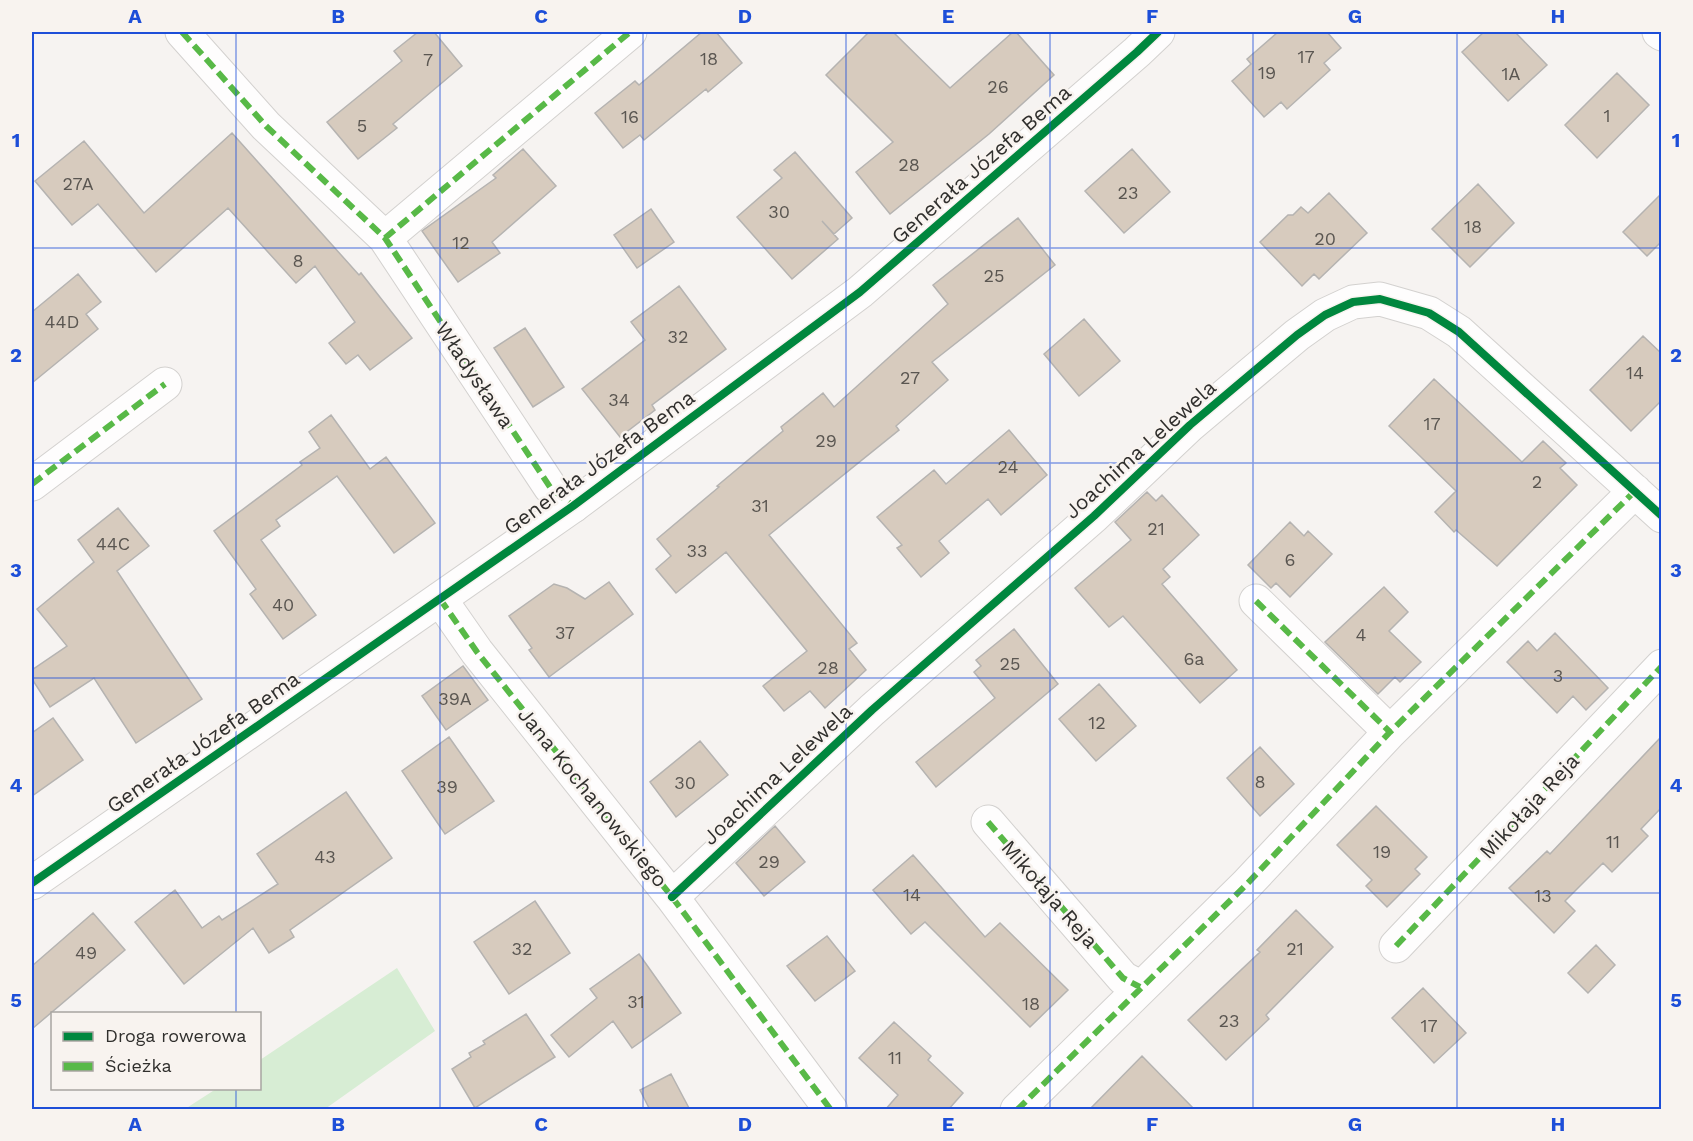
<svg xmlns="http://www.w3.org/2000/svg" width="1693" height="1141" font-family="'Work Sans',sans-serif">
  <rect width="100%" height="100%" fill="#f6f3f1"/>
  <!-- green -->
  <path fill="#d7edd4" d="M397,968L435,1031L325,1109H185L216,1089L260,1088V1060Z"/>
  <!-- building -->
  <path fill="#d7cbbe" stroke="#b5b3b1" stroke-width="1.5" d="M418,32H434L462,66L393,124L397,128L358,159L327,122L402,61L394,51Z
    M702,32H716L742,63L708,92L706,89L644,140L640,135L623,148L595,113L635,81L639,85Z
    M869,32H893L950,88L1013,32H1016L1054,75L989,134L890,214L856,172L893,142L826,75Z
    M1278,32H1327L1341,48L1324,63L1330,70L1287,109L1281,102L1264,117L1232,81L1251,64L1247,59Z
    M1484,32H1515L1547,65L1508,101L1462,52Z
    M1617,73L1649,105L1597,158L1565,125Z
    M232,133L359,275L361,273L412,338L370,370L358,355L346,364L329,343L355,322L315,266L296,283L228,208L156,272L98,204L72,225L35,181L84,141L144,213Z
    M523,149L556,186L492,242L500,253L458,282L422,231L496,178L493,175Z
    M1132,149L1170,192L1124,233L1085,191Z
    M795,152L852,218L834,234L822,221L838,239L792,279L737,217L782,178L774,170Z
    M1478,184L1514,223L1470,267L1432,229Z
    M1329,193L1367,233L1319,279L1314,274L1302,286L1260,242L1288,215H1293L1301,207L1308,213Z
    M1662,193V241L1647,256L1623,232Z
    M651,209L674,242L637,268L614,235Z
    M1018,218L1055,265L932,362L948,380L896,426L899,430L769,535L857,643L849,649L866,670L825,708L810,691L784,711L763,686L807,651L726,552L676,593L656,569L671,556L657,539L719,487L717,486L783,431L781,427L823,393L834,407L948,304L933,285Z
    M78,274L101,302L86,314L98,329L32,383V312Z
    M679,286L726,349L652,405L655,410L620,437L582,389L645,340L631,322Z
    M1084,319L1120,361L1079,396L1044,354Z
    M525,328L564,387L533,407L494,348Z
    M1643,336L1662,354V400L1631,431L1590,390Z
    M1434,379L1522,462L1543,441L1566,463L1560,468L1577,485L1497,566L1456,530L1454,532L1435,512L1456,491L1389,426Z
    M331,415L370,469L386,457L435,523L394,553L337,476L276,520L280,526L261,540L316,615L283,639L250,594L256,589L214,531L302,465L300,462L320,448L309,432Z
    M1009,430L1047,475L1001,515L988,499L939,541L949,553L921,577L897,548L902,545L877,517L934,470L946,484Z
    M1147,492L1156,501L1162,495L1199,535L1163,569L1170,577L1162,584L1237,670L1200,703L1123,616L1109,627L1075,588L1131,540L1115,522Z
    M118,508L149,546L117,571L202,699L136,743L94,678L50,707L32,679V670L67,646L37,609L94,562L78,540Z
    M1290,522L1304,536L1308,531L1332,554L1290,597L1276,583L1271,588L1248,565Z
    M609,582L633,614L549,677L529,650L532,648L509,616L554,584L567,588L585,599Z
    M1384,587L1408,612L1389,631L1421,662L1400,682L1395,677L1378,694L1325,642Z
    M1014,629L1058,684L936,787L916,762L995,698L974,672L981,666L976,660Z
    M1555,633L1608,688L1586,710L1573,696L1557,713L1507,662L1528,641L1537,651Z
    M463,666L488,700L446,730L422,696Z
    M1099,684L1136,726L1096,761L1059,719Z
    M53,718L83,760L32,796V733Z
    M1662,736V807L1641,829L1648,836L1612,872L1603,863L1565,901L1575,911L1554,933L1509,888L1547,851L1550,854Z
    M449,737L494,801L445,834L402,771Z
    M700,741L728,775L676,817L650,782Z
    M1260,747L1294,784L1260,816L1227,778Z
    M346,792L392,858L290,930L294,937L269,953L253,928L184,984L135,922L175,890L202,928L219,916L222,920L278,884L257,854Z
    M1376,806L1427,857L1415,869L1420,874L1387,907L1366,886L1372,880L1337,845Z
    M775,826L805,862L764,896L736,863Z
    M913,855L985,937L1000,923L1068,990L1030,1027L925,922L911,934L873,890Z
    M535,901L570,953L509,994L474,942Z
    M1296,910L1333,947L1266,1015L1269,1019L1226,1060L1188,1020L1260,952L1257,950Z
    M93,913L125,950L32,1029V966Z
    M827,936L855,971L815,1001L787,966Z
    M1596,945L1615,965L1588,993L1568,973Z
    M639,954L681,1013L632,1048L613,1021L569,1057L551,1035L597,998L590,989Z
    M1423,988L1466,1033L1434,1063L1392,1018Z
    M526,1014L555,1057L475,1108L452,1069L471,1057L469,1053L485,1044L483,1041Z
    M894,1022L931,1056L928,1060L963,1093L948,1110H885L898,1095L859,1058Z
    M1142,1056L1195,1110H1089Z
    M671,1074L690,1110H650L640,1090Z"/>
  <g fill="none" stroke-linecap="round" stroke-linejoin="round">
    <!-- minor casing -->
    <g stroke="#d3d1cf" stroke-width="35">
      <path id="minor" d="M182,32L266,126L385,238L550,487L573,506
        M385,238L630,32
        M32,484L165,384
        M440,599L477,652L672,897L831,1110
        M1256,601L1390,732
        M988,822L1123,978L1140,987
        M672,897L872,710L1094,516L1190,425L1297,335L1325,315L1353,302L1380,299L1429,313L1459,332L1662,516
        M1396,946L1662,666
        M1017,1110L1246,885L1390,732L1635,491"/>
    </g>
    <!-- tertiary casing -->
    <g stroke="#d3d1cf" stroke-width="35">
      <path id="tertiary" d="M1659,32L1662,34
        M32,883L573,506L860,292L1137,52L1158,32"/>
    </g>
    <!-- minor -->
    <use href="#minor" stroke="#fefdfd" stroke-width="33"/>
    <!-- tertiary -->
    <use href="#tertiary" stroke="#fefdfd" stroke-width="33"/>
    <!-- quiet -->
    <path stroke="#58b947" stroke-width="6" stroke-dasharray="12 6" stroke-linecap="butt" d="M182,32L266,126L385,238L550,487L573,506
      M385,238L630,32
      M32,484L165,384
      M440,599L477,652L672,897L831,1110
      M1256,601L1390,732
      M988,822L1123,978L1140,987
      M1396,946L1662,666
      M1017,1110L1246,885L1390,732L1635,491"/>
    <!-- cycleway casing -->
    <g stroke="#f8f3ef" stroke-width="11">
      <path id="cycleway" d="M32,883L573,506L860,292L1137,52L1158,32
        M672,897L872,710L1094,516L1190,425L1297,335L1325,315L1353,302L1380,299L1429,313L1459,332L1662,516"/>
    </g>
    <!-- cycleway -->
    <use href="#cycleway" stroke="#00873e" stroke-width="8"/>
  </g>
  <!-- grid -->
  <path fill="none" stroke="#1d4ed8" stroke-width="1.5" stroke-opacity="0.55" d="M236,32V1014M440,32V1110M643,32V1110M846,32V1110M1050,32V1110M1253,32V1110M1457,32V1110M32,248H1662M32,463H1662M32,678H1662M32,893H1662M236,1088V1110"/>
  <g text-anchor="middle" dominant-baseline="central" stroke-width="5" stroke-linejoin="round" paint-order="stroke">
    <!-- number labels -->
    <g font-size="18" fill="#5a5651">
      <text x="1306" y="56">17</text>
      <text x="709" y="58">18</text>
      <text x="428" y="59">7</text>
      <text x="1267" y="72">19</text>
      <text x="1511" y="73">1A</text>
      <text x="998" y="86">26</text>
      <text x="1607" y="115">1</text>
      <text x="630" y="116">16</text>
      <text x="362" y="125">5</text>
      <text x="909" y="164">28</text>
      <text x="78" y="183">27A</text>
      <text x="1128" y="192">23</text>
      <text x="779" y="211">30</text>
      <text x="1473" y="226">18</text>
      <text x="1325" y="238">20</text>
      <text x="461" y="242">12</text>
      <text x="298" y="260">8</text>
      <text x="994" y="275">25</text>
      <text x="62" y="321">44D</text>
      <text x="678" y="336">32</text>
      <text x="1635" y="372">14</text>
      <text x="910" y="377">27</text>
      <text x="619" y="399">34</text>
      <text x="1432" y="423">17</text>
      <text x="826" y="440">29</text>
      <text x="1008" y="466">24</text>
      <text x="1537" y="481">2</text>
      <text x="760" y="505">31</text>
      <text x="1156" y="528">21</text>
      <text x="113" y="543">44C</text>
      <text x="697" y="550">33</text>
      <text x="1290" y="559">6</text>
      <text x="283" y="604">40</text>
      <text x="565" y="632">37</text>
      <text x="1361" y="634">4</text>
      <text x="1194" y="658">6a</text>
      <text x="1010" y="663">25</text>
      <text x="828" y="667">28</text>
      <text x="1558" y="675">3</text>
      <text x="455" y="698">39A</text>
      <text x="1097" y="722">12</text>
      <text x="1260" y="781">8</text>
      <text x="685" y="782">30</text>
      <text x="447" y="786">39</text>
      <text x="1613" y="841">11</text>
      <text x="1382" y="851">19</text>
      <text x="325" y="856">43</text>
      <text x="769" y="861">29</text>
      <text x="912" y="894">14</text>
      <text x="1543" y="895">13</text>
      <text x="522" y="948">32</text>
      <text x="1295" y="948">21</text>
      <text x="86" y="952">49</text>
      <text x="636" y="1001">31</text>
      <text x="1031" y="1003">18</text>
      <text x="1229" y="1020">23</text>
      <text x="1429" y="1025">17</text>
      <text x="895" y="1057">11</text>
    </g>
    <!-- street labels -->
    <g font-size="21" fill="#302f2d" stroke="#f8f3ef">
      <text transform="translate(981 164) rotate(-41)">Generała Józefa Bema</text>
      <text transform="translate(475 375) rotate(56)">Władysława</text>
      <text transform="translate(1140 449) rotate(-42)">Joachima Lelewela</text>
      <text transform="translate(599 462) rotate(-36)">Generała Józefa Bema</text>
      <text transform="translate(203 742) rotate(-35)">Generała Józefa Bema</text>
      <text transform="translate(777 774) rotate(-43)">Joachima Lelewela</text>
      <text transform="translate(593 797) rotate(51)">Jana Kochanowskiego</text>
      <text transform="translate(1529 806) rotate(-47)">Mikołaja Reja</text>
      <text transform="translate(1050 894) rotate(49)">Mikołaja Reja</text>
    </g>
  </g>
  <!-- border -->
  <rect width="1693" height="1141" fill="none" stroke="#f8f3ef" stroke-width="66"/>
  <!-- legend -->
  <rect x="51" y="1012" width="210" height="78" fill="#f8f3ef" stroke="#a8a5a1" stroke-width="1.5"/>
  <rect x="63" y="1032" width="30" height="9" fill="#00873e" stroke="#a8a5a1" stroke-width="1.5"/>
  <text x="105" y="1042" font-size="18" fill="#302f2d">Droga rowerowa</text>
  <rect x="63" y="1062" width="30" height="9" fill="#58b947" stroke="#a8a5a1" stroke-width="1.5"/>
  <text x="105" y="1072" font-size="18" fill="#302f2d">Ścieżka</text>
  <rect x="33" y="33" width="1627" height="1075" fill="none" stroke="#1d4ed8" stroke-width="2"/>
  <g font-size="20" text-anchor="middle" font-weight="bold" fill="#1d4ed8">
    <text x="135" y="23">A</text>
    <text x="338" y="23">B</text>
    <text x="541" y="23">C</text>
    <text x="745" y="23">D</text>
    <text x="948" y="23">E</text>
    <text x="1152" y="23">F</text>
    <text x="1355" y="23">G</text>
    <text x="1558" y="23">H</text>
    <text x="16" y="147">1</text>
    <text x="1676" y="147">1</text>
    <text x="16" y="362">2</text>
    <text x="1676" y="362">2</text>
    <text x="16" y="577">3</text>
    <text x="1676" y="577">3</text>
    <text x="16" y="792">4</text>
    <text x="1676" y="792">4</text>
    <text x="16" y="1007">5</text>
    <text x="1676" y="1007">5</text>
    <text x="135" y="1131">A</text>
    <text x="338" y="1131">B</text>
    <text x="541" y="1131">C</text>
    <text x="745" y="1131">D</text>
    <text x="948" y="1131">E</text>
    <text x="1152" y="1131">F</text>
    <text x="1355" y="1131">G</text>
    <text x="1558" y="1131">H</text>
  </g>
</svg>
